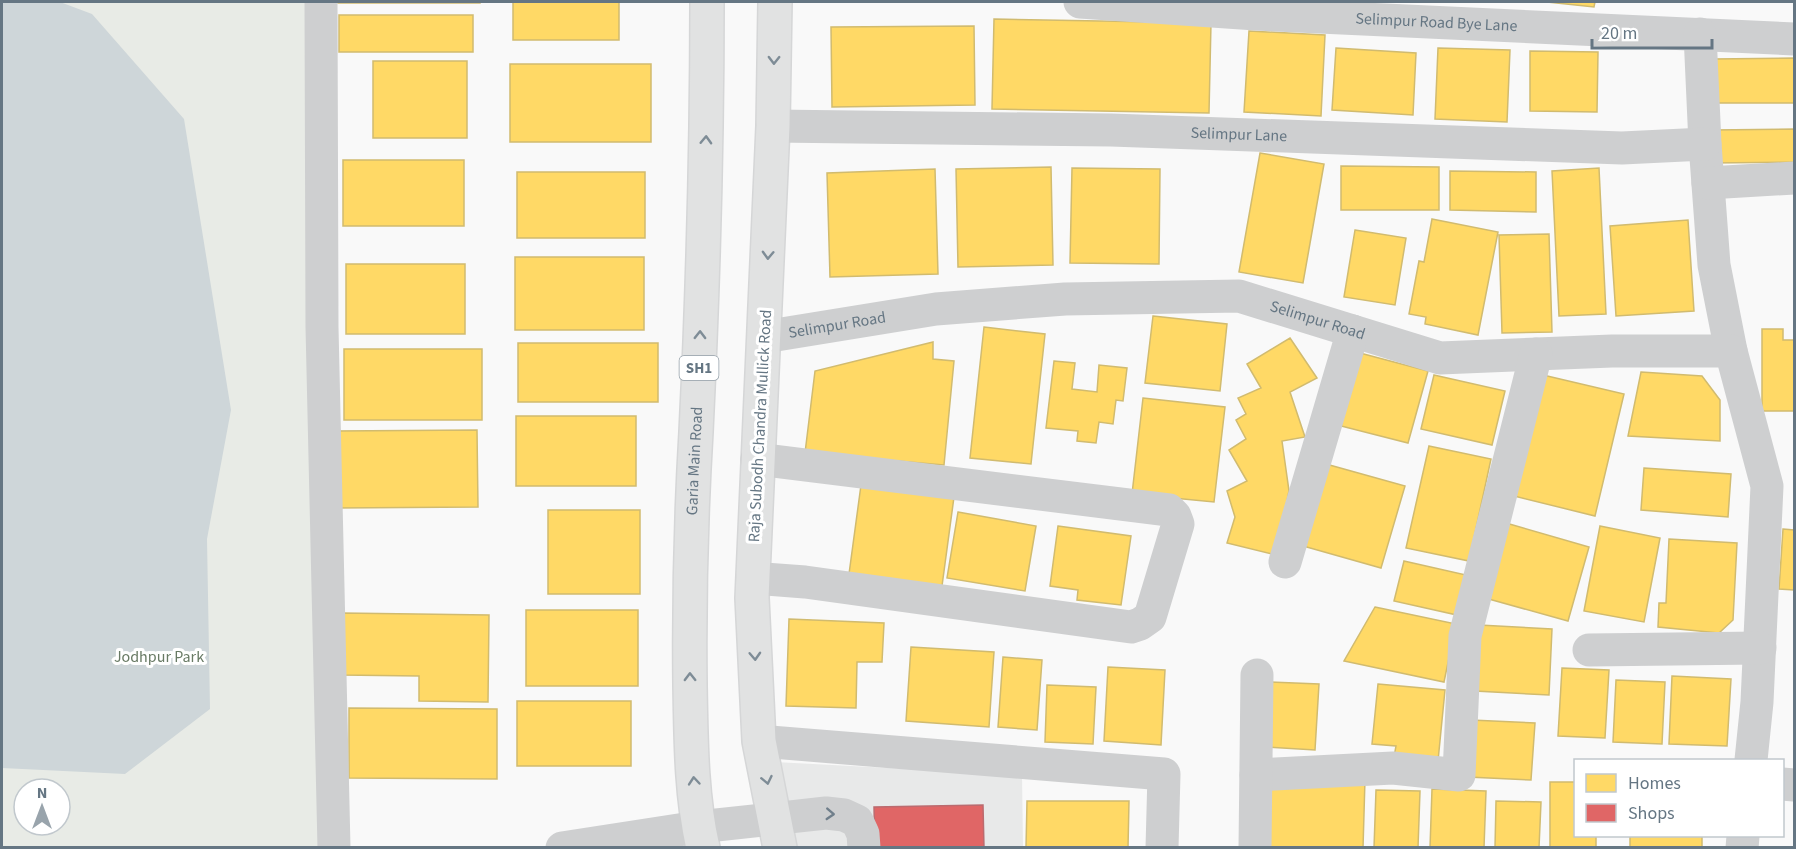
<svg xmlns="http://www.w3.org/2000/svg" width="1796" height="849" font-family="'Source Sans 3',sans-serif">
  <rect width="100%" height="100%" fill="#f9f9f9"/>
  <!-- built -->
  <path fill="#e8e9e9" d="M775,762L1022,775L1023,847H776Z"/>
  <!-- green -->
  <path fill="#e8ebe6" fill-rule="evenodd" d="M2,2H310L322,847L2,848ZM24,789H60V825H24Z"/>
  <!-- water -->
  <path fill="#ced6d9" d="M2,2H60L92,14L184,119L231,410L207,539L210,709L125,774L2,768Z"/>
  <!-- homes -->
  <path fill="#ffd966" stroke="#d1bb6f" stroke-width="1.5" d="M338,2H480V3H338Z
    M513,2H619V40H513Z
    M1547,2H1595L1594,7Z
    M339,15H473V52H339Z
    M994,19L1211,23L1209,113L992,109Z
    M974,26L975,105L832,107L831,27Z
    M1249,31L1325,35L1321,116L1244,112Z
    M1336,48L1416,53L1413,115L1332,110Z
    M1438,48L1510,50L1507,122L1435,119Z
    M1530,51L1598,52L1597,112L1530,111Z
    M1794,58V103H1713V59Z
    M373,61H467V138H373Z
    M510,64H651V142H510Z
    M1794,129V162L1712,163V130Z
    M1260,153L1324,164L1303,283L1239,272Z
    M343,160H464V226H343Z
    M1341,166L1439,167V210H1341Z
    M1051,167L1053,265L958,267L956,169Z
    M1072,168L1160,169L1159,264L1070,263Z
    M1599,168L1606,314L1559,316L1552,171Z
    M935,169L938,274L830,277L827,173Z
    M1450,171L1536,172V212L1450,210Z
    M517,172H645V238H517Z
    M1432,219L1498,232L1478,335L1425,324L1426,317L1409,314L1419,261L1424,262Z
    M1688,220L1694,311L1616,316L1610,226Z
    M1355,230L1406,238L1395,305L1344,297Z
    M1549,234L1552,332L1502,333L1499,235Z
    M515,257H644V330H515Z
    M346,264H465V334H346Z
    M1153,316L1227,324L1220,391L1145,383Z
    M984,327L1045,334L1031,464L970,458Z
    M1762,329H1783V340H1794V411H1762Z
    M1290,338L1317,378L1290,392L1305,437L1282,441L1289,491L1276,555L1227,543L1235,517L1227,491L1247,481L1229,450L1246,439L1236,420L1246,414L1238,398L1261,388L1247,364Z
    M933,342V359L954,361L944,465L805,453L815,371Z
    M518,343H658V402H518Z
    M344,349H482V420H344Z
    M1360,353L1428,371L1408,443L1341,426Z
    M1054,361L1075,363L1072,389L1097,392L1099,365L1127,368L1123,401L1116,400L1113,424L1099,422L1096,443L1077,441L1078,431L1046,428Z
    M1641,372L1702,376L1720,400V441L1628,436Z
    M1434,375L1505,391L1492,445L1421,429Z
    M1543,375L1624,394L1595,516L1514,496Z
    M1143,398L1225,407L1214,502L1132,494Z
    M516,416H636V486H516Z
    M477,430L478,507L335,508V431Z
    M1429,446L1491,459L1469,561L1406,548Z
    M1326,464L1405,486L1381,568L1303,546Z
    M1644,468L1731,474L1728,517L1641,510Z
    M861,485L954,497L942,586L849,574Z
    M548,510H640V594H548Z
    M958,512L1036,526L1025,591L947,578Z
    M1506,523L1589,547L1568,621L1485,598Z
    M1058,526L1131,536L1121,605L1077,600L1078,590L1050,586Z
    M1600,526L1660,538L1644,622L1584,611Z
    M1783,529L1794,530V590L1779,589Z
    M1669,539L1737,543L1733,620L1719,633L1658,627L1659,603H1666Z
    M1404,561L1466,575L1457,615L1394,601Z
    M1375,607L1456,624L1444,682L1344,661Z
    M526,610H638V686H526Z
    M342,613L489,615L488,702L419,701V676L341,675Z
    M789,619L884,623L882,662H857L856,708L786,706Z
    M1479,625L1552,629L1549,695L1475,691Z
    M911,647L994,652L989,727L906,721Z
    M1003,657L1042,660L1037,730L998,727Z
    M1108,667L1165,670L1161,745L1104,741Z
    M1562,668L1609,670L1605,738L1558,736Z
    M1672,676L1731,679L1727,746L1669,744Z
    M1616,680L1665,682L1662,744L1613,742Z
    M1269,682L1319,684L1315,750L1266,747Z
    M1378,684L1445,690L1438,761L1394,757L1396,746L1372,744Z
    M1047,685L1096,687L1093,744L1045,742Z
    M517,701H631V766H517Z
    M349,708L497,709V779L349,778Z
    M1471,720L1535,723L1531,780L1468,777Z
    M1268,776L1365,779L1363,848H1266Z
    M1550,782H1576V836H1596V848H1550Z
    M1432,789L1486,791L1484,848H1430Z
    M1376,790L1420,791L1418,848H1374Z
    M1027,801H1129L1128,848H1026Z
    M1496,801L1541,802L1539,848H1495Z
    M1630,836H1702V848H1630Z"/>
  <!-- shops -->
  <path fill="#e06666" stroke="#bb6b6f" stroke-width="1.5" d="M983,805L984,848H875L874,807Z"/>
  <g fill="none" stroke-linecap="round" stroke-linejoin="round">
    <!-- major casing -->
    <g stroke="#d5d6d7" stroke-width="36">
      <g id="major">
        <path d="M775,2L773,126L752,598L759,741L780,848"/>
        <path id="s4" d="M703,848C691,795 691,739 690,685C689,601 691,516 696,432C703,288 707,145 707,2"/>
      </g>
    </g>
    <!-- minor -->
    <g stroke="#cecfd0" stroke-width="33">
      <path d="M321,2L322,327L334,848"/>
      <path id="s1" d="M1080,2L1256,14L1794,39"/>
      <path d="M1700,34L1705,144L1714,265L1731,351"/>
      <path id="s2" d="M773,126L1111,130L1622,148L1705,144"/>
      <path d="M1708,183L1794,178"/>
      <path id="s3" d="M764,337L936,309L1065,299L1239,296L1440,358L1612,351H1731L1767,486L1757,702L1751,760"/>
      <path d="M1285,562L1353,331"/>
      <path d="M753,578L805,582L1131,627L1140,624L1150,617L1178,524L1175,516L1169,510L757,459"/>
      <path d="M1589,650L1760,648"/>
      <path d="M759,741L1164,774L1162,848"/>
      <path d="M1256,775L1393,768L1459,775L1465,636L1536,354"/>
      <path d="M1782,784L1794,785"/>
      <path d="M562,848L698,827L826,813L844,815L857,821L863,834L864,848"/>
      <path d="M1255,848L1257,675"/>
      <path d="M1742,848L1743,836"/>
    </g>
    <!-- major -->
    <use href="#major" stroke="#e1e2e2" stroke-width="33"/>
  </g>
  <!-- one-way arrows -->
  <defs><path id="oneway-chevron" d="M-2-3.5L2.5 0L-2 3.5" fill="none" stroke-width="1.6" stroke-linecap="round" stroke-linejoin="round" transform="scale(1.5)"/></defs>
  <g stroke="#7e8c96">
    <use href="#oneway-chevron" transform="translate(774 60) rotate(91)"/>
    <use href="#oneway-chevron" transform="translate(706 140) rotate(-88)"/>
    <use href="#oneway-chevron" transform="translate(768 255) rotate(92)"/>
    <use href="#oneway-chevron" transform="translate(700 335) rotate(-89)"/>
    <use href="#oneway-chevron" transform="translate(755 656) rotate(87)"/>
    <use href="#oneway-chevron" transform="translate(690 677) rotate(-91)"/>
    <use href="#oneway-chevron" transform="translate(767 780) rotate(78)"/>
    <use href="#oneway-chevron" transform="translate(694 781) rotate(-95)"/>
  </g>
  <use stroke="#707f8b" href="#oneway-chevron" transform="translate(830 814) rotate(3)"/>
  <g text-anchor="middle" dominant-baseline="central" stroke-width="6" stroke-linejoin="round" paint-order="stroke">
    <!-- shield labels -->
    <rect fill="#fff" stroke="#939fa8" stroke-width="1.5" x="679.5" y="356" width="39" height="24" rx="4.5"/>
    <g font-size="15" font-weight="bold" fill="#657683">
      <text x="699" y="368">SH1</text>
    </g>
    <!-- street labels -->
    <g font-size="16" fill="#657683" stroke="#fff">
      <text stroke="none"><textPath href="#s1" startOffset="357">Selimpur Road Bye Lane</textPath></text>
      <text stroke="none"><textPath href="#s2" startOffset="466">Selimpur Lane</textPath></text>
      <text stroke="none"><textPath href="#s3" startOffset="560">Selimpur Road</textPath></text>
      <text stroke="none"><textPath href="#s3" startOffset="74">Selimpur Road</textPath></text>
      <text transform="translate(760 426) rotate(-87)">Raja Subodh Chandra Mullick Road</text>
      <text stroke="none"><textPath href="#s4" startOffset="388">Garia Main Road</textPath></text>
    </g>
    <!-- park labels -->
    <g font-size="16" fill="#687a64" stroke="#fff">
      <text x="159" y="657">Jodhpur Park</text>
    </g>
  </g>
  <!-- border -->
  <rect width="1796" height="849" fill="none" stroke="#657683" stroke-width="6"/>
  <!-- legend -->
  <rect x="1574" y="759" width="210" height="78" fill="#ffffff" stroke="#c1c8cd" stroke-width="1.5"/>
  <rect x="1586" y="774" width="30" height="18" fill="#ffd966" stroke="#c1c8cd" stroke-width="1.5"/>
  <text x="1628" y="789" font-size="18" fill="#657683">Homes</text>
  <rect x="1586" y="804" width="30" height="18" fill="#e06666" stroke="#c1c8cd" stroke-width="1.5"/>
  <text x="1628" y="819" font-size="18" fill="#657683">Shops</text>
  <!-- north arrow -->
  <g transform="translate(42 807)"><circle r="28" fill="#ffffff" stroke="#c1c8cd" stroke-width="1.5"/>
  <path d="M0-4.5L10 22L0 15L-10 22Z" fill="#99a4ac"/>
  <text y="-9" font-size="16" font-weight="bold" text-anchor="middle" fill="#657683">N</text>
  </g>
  <!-- scale -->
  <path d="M1592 39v9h120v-9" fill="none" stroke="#657683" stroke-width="3"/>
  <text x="1601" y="39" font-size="18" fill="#657683" stroke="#ffffff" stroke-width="4.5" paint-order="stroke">20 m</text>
</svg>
